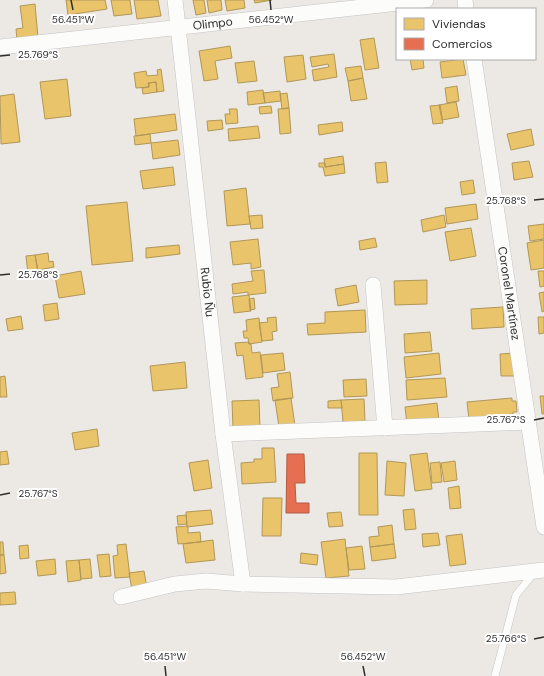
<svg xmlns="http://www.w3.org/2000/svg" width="544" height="676" font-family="'DM Sans',sans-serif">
  <rect width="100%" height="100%" fill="#ece8e4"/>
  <!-- homes -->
  <path fill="#e9c46a" stroke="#b19758" d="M66,0H105L107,9L68,15Z
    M111,0H130L132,14L114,16Z
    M134,0H158L161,16L137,19Z
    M193,0H204L206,13L196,15Z
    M207,0H221L222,10L209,13Z
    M225,0H244L245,8L227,11Z
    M254,0H272L255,3Z
    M35,4L38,38L17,40L16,29L23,28L20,6Z
    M374,38L379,68L365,70L360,40Z
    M230,46L232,58L215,61L218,79L204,81L199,51Z
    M334,54L337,77L314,81L312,70L329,67L328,64L312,67L310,57Z
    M303,55L306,79L287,82L284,57Z
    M410,59H423L424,68L412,70Z
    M463,59L466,75L442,78L440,62Z
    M254,61L257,81L238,83L235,63Z
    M361,66L363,78L348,81L345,68Z
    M161,69L164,91L157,92L156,82L149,83V87L136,88L134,73L146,71L147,76L158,75L157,70Z
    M363,78L367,99L351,101L348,81Z
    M67,79L71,116L45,119L40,82Z
    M156,82L157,92L143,94L142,88L149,87L148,83Z
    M457,86L459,101L447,103L445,88Z
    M263,90L265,103L248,105L247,92Z
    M280,91L281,101L265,103L263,93Z
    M287,93L289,108L282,109L280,94Z
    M14,94L20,142L1,144L0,96Z
    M456,102L459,117L442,120L439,105Z
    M440,105L443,123L433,124L430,106Z
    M271,106L272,113L260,114L259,107Z
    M289,108L291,133L280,134L278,109Z
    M229,109H237L238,123L226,124L225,114H230Z
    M175,114L177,130L136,136L134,119Z
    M222,120L223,129L208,131L207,121Z
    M342,122L343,131L319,135L318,125Z
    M258,126L260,138L229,141L228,129Z
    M531,129L534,145L511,150L507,134Z
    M150,134L151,143L135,145L134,136Z
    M178,140L180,155L153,159L151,143Z
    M343,156L344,164L325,167L324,159Z
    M529,161L533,177L514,180L512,163Z
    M386,162L388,182L377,183L375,163Z
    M319,163H325V167L344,164L345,173L325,176L323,167H319Z
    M173,167L175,185L143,189L140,171Z
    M473,180L475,193L462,195L460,182Z
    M246,188L250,224L227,226L224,191Z
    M127,202L133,261L92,265L86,206Z
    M476,204L478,219L447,224L445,208Z
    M262,215L263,228L251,229L249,216Z
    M444,215L446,227L423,232L421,220Z
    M544,224V239L530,241L528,226Z
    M471,228L476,256L450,261L445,232Z
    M375,238L377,247L360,250L359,241Z
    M258,239L261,267L251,269V263L233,265L230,242Z
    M544,240V268L531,270L527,243Z
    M179,245L180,254L146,258V248Z
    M48,253L49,262L53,261L54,267L38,270L35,255Z
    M35,255L38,273L28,274L26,256Z
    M264,270L266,293L248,295V292L233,294L232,284L253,281L251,271Z
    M81,271L85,294L59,298L55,276Z
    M538,271H544V286L540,287Z
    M427,280V304L395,305L394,281Z
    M356,285L359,302L338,306L335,289Z
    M544,292V311L542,312L539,293Z
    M249,295L251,311L234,313L232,297Z
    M254,298L255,309L250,310L249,299Z
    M57,303L59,319L45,321L43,305Z
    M503,307L504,327L472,329L471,309Z
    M365,310L366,332L308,335L307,324L325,323V312Z
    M21,316L23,329L8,331L6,319Z
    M276,317L277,331L272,332L273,340L262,341L259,323L268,322L267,318Z
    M538,317H544V333L539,334Z
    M259,318L262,342L249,344L248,338H244L243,331H247L246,320Z
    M430,332L432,351L405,353L404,334Z
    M249,342V344H251L252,353L260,352L263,377L246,379L243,355L237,356L235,343Z
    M283,353L285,370L263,373L261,355Z
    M439,353L441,374L406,378L404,357Z
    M514,353L515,376H501L500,354Z
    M185,362L187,388L153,391L150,366Z
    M290,372L293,398L273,401L271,388L279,387L277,374Z
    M5,376L7,397H0V377Z
    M445,378L447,397L407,400L406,380Z
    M366,379L367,396L344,397L343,380Z
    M540,396H544V414H542Z
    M291,398L295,426L279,427L275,400Z
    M512,398V401H516L517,412H513V414L469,419L467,402Z
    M364,399L365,421L343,422L341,400Z
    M259,400L260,428L233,429L232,401Z
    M341,400L342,408H328V401Z
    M437,403L439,421L407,424L405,407Z
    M97,429L99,446L75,450L72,433Z
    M262,448H274L276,482L242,484L241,463L254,462V459H262Z
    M7,451L9,464L0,465V452Z
    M359,453H377L378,515H359Z
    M427,453L432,489L415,491L410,455Z
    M208,460L212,488L194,491L189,463Z
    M387,461L406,463L404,496L385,495Z
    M455,461L457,480L444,482L441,463Z
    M440,462L442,482L432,483L430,463Z
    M459,486L461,508L450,509L448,488Z
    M263,498H282L281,536H262Z
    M414,509L416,529L405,530L403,510Z
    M211,510L213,524L187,527L186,512Z
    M341,512L343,526L329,527L327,513Z
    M186,515L187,524L178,525L177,516Z
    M392,525L394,544L370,547L369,537L379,536L378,527Z
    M188,526V533L200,532L201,542L178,544L176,527Z
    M438,533L440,545L423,547L422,534Z
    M462,534L466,564L450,566L446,536Z
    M345,539L349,576L326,578L321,542Z
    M213,540L215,560L186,563L183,544Z
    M0,542H3L4,555H0Z
    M126,544L130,577L115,578L113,556L118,555L117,545Z
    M394,544L396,558L372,561L370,547Z
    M28,545L29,558L20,559L19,546Z
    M362,546L365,569L349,570L346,548Z
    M301,553L318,555L317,565L300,563Z
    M109,554L111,576L100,577L97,555Z
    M0,555H4L6,573L0,574Z
    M55,559L56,574L38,576L36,561Z
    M90,559L92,578L81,579L79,560Z
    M79,560L81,580L68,582L66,561Z
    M144,571L147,588L132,590L129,573Z
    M15,592L16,604L0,605V593Z"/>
  <!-- shops -->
  <path fill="#e76f51" stroke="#b05c46" d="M287,454H304L305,483H295L296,503H309V513H286Z"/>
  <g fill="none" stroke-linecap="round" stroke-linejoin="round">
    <!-- lane casing -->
    <g stroke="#c5c4c5" stroke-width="8">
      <path id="lane" d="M495,676L516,595L534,573"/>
    </g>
    <!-- street casing -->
    <g stroke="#c5c4c5" stroke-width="16">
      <g id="street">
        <path id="s1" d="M175,0L223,434L243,584"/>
        <path d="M465,0L466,9"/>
        <path id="s2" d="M0,47L426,0"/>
        <path id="s3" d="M474,59L544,527"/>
        <path d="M373,285L385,428"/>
        <path d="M223,434L529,422"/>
        <path d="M121,597L175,584L206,581L243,584L396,587L544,570"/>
      </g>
    </g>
    <!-- lane -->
    <use href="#lane" stroke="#fcfcfb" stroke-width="7"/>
    <!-- street -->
    <use href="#street" stroke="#fcfcfb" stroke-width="15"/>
  </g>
  <!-- ticks -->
  <path fill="none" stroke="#2e2e2e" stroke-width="1.5" d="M71,0L73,10M270,0L271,10M0,56L10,55M534,200L544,199M0,275L10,274M534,420L544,418M0,495L10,493M534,639L544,637M165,666L166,676M363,666L365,676"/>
  <g text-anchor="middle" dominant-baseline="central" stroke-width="4" stroke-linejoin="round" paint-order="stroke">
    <!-- street labels -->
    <g font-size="12" fill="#2e2e2e" stroke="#fff">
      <text stroke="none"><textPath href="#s2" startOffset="214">Olimpo</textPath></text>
      <text stroke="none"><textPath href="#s1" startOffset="294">Rubio Ñu</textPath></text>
      <text stroke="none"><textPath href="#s3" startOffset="237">Coronel Martínez</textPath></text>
    </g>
  </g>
  <g font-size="10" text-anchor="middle" fill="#2e2e2e" stroke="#fff" stroke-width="4" stroke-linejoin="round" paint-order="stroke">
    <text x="73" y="23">56.451°W</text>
    <text x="271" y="23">56.452°W</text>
    <text x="38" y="58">25.769°S</text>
    <text x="506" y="204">25.768°S</text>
    <text x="38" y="278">25.768°S</text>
    <text x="506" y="423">25.767°S</text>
    <text x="38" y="497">25.767°S</text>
    <text x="506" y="642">25.766°S</text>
    <text x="165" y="660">56.451°W</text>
    <text x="363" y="660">56.452°W</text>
  </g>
  <!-- legend -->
  <rect x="396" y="8" width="140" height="52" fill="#ffffff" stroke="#ababab"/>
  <rect x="404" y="18" width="20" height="12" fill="#e9c46a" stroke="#ababab"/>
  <text x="432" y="28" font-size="12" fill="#2e2e2e">Viviendas</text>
  <rect x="404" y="38" width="20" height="12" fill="#e76f51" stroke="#ababab"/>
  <text x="432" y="48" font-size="12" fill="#2e2e2e">Comercios</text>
</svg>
